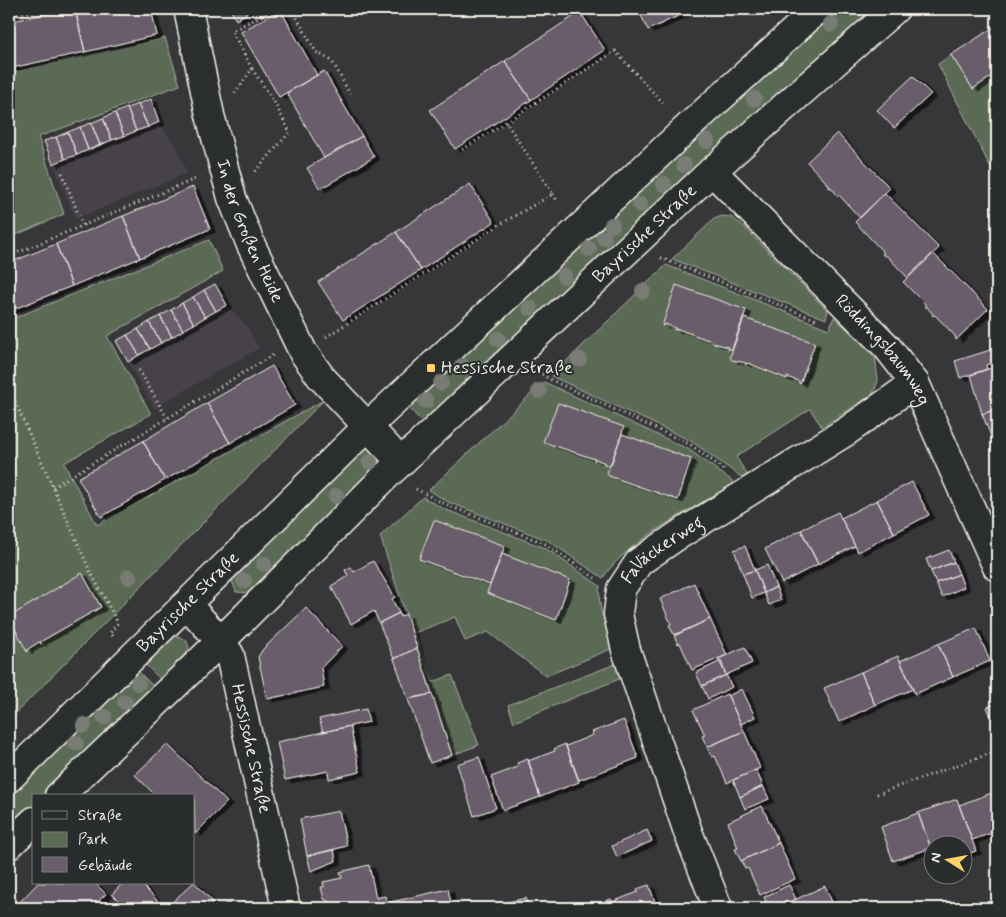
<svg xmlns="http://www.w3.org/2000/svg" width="1006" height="917" font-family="Mynerve,sans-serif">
  <defs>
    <filter id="shadow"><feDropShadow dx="5.5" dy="3" stdDeviation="0" flood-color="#0009"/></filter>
  </defs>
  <rect width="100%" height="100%" fill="#37373a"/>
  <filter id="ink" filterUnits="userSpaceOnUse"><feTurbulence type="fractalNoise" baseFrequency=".02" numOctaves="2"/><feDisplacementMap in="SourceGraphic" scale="10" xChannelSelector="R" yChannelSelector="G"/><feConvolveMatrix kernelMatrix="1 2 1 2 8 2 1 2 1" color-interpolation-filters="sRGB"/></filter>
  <g filter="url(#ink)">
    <!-- built -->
    <path fill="#464249" d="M151,99L159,122L177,148L187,173L76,219L44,141Z
      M215,284L227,305L246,325L259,348L154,408L116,341Z"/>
    <!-- green -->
    <path fill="#5a6b54" stroke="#a7ae9e" d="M832,9H876L425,425L406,405Z
      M165,38L180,85L38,137L64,214L9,238V73Z
      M951,55L973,89L997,73V180L938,64Z
      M722,216L731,217L742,225L828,311L826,319L672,259L714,219Z
      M209,240L223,271L107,336L151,414L64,463L97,525L324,400L9,720V320Z
      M666,265L829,329L834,317L875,355L878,381L873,394L822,427L810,409L736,457L748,476L744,479L691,441L551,376Z
      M544,382L688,449L735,483C695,508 627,540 603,578L547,540L448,502L429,490Z
      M365,447L373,448L381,459L382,465L252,593L236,592L231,578Z
      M423,497L444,509L545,548L600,586C596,606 608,629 613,648L546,676L488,632L465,641L455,617L414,633L433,682L452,675L479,745L452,755L380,536Z
      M172,636H178L186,640C197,657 173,671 162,681L143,662Z
      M618,663L624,677L514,722L508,705Z
      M136,669L155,688L44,796H34V806L9,830V792Z"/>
    <!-- building -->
    <path fill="#695d6c" stroke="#f4f1e8" filter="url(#shadow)" d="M67,9H75L85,52L11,68L9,58V22Z
      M75,9H151L157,35L85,52Z
      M230,9H245L247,13L236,20Z
      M280,9L317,75L279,97L241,32Z
      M638,9H693L648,30Z
      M580,12L605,50L531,100L505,61Z
      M997,25V73L973,89L951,55Z
      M505,61L531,100L455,149L430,110Z
      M324,71L362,136L324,158L287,93Z
      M913,76L931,94L894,128L877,110Z
      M151,99L159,122L148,127L138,104Z
      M138,104L148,127L136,131L127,108Z
      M127,108L136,131L124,136L115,113Z
      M115,113L124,136L112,140L103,118Z
      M103,118L112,140L100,145L91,123Z
      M91,123L100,145L88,150L80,127Z
      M80,127L88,150L77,155L68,132Z
      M68,132L77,155L65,159L56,137Z
      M837,133L890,188L860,218L839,195L838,196L831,187L829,188V185L807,162Z
      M362,136L374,157L320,189L307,168Z
      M56,137L65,159L53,164L44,141Z
      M470,184L494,222L421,270L396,232Z
      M193,187L210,229L140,258L123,216Z
      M885,193L939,248L908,278L886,255L885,257L882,254L884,253L855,222Z
      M123,216L140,258L72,286L56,244Z
      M396,232L421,270L343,320L318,282Z
      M56,244L72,286L9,311V263Z
      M933,253L988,309L956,340L955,336L935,315L933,316L932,313L926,306L925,308V304L903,282Z
      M215,284L227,305L216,311L204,290Z
      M676,285L746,310L732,349H727L728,347L713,343L714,342L678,329L674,330L675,328L665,324L662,326Z
      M204,290L216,311L205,317L193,297Z
      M193,297L205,317L194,324L182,303Z
      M182,303L194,324L183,330L171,310Z
      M171,310L183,330L172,337L160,316Z
      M160,316L172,337L161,343L149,322Z
      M744,318L815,343L800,384L798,381L787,377V379L748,363L746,365V363L732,360L730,357Z
      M149,322L161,343L150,349L138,329Z
      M138,329L150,349L139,355L127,335Z
      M127,335L139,355L128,362L116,341Z
      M997,348V361L986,365L987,369L960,378L955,361Z
      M272,366L295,405L230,443L207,403Z
      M997,366V409L982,414L971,375Z
      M207,403L230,443L165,480L143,441Z
      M558,403L624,427L611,465H604L605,463L596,459L594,461L595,459L543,442Z
      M997,409V451L982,414Z
      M622,434L691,459L678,500L609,476L607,473Z
      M143,441L165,480L101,517L78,478Z
      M912,482L929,515L894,533L877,500Z
      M877,500L894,533L858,552L841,518Z
      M838,512L855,546L818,564L801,530Z
      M434,520L505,546L490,585L419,559Z
      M801,530L818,564L782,583L765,549Z
      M745,546L755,570L743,574L734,550Z
      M949,550L954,562L931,571L926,559Z
      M502,554L570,580L556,620L487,593Z
      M373,561L395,597L392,599L399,613L379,623L374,611L351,624L331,586L348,576L345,570L351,567L354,572Z
      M954,562L959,574L936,583L931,571Z
      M767,565L776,587L764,593L755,570Z
      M755,570L764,593L752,598L743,574Z
      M82,573L101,607L40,642L42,644L39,642L28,649L27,652L9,617Z
      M959,574L964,587L942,597L936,583Z
      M694,583L710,619L674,635L669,625L671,624L660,599Z
      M776,587L781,600L769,605L764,593Z
      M306,608L342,646L321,668L324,687L267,699L258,657L263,649Z
      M399,613L400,617L406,614L417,648L394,659L379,623Z
      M710,619L727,655L692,670L680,643L678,644L674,636Z
      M976,628L990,661L953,677L938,644Z
      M938,644L953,677L915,694L900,661Z
      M745,647L752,663L726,675L718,659Z
      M417,648L432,694L408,699L394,659Z
      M898,656L913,689L875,705L861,672Z
      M721,661L726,675L702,686L696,673Z
      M861,672L875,705L839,722L824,688Z
      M726,675L732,687L708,699L702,686Z
      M742,689L755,717L741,724L728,696Z
      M432,694L452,755L430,763L408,699Z
      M727,694L744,731L707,747L702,736L705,735L693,710Z
      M997,703V717L992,719L987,707Z
      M366,709L369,722L323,732L319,719Z
      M997,717V731L992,719Z
      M624,720L638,758L579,780L566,746L593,735L592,732Z
      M350,726L360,772L329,779L328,771L285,780L277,742Z
      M744,731L760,768L727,783L715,756L712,757L707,747Z
      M167,744L227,802L195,834L194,796H156L135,775Z
      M565,744L579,782L540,797L528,761L555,751L554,749Z
      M479,757L496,808L474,816L457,764Z
      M528,759L540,797L503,810L491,777L518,767L517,763Z
      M756,770L763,786L740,797L733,780Z
      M763,786L769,799L745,809L740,797Z
      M997,791V831L972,840L959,805Z
      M957,799L976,851L964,855V844H934L931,848L918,813Z
      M762,806L779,843L741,861L735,849L738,848L728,822Z
      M339,811L347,846L307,856L300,819Z
      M918,813L931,848L893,861L881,827Z
      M647,830L652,841L617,857L612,846Z
      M779,843L795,879L760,895L748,868L745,869L741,861Z
      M334,850L336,861L311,871L307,856Z
      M369,865L376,898L385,896L387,907L331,908L330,902L324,899L321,887H324L323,882L342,878L340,872Z
      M194,882L213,902L207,908H168L167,907Z
      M38,883H95L106,894L91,908H20L17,905Z
      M123,883H140L165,908H168H126L112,894Z
      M649,885L657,908H615L612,902L638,892L637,889Z
      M789,885L796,899L777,908H769L764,897Z
      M825,886L832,902L824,906L818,908H777Z
      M448,889L452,908H387V903Z
      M526,898L528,908H501L499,904Z
      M611,899L615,908H597L601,907L600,903Z
      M229,903L230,908H213L214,907Z"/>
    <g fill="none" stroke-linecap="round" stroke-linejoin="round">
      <!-- minor casing -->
      <g stroke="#f4f1e8" stroke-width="31">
        <g id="minor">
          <path id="s1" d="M188,9L210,115L232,198L251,245L303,352L321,377L401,462"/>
          <path id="s2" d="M712,171L887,347L915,383L997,567"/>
          <path id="s3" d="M187,605L221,641L230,655L286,908"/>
          <path id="s4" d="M718,908L688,832L626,650L618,614L621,589L639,562L677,536L847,431L915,383"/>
        </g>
      </g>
      <!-- tertiary casing -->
      <g stroke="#f4f1e8" stroke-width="31">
        <g id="tertiary">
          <path id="s5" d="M9,778L368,426L687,128L818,9"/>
          <path id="s6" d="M59,796L221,641L387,475L712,171L895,9"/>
          <path d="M9,845L34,821"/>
        </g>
      </g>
      <!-- path -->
      <path stroke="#f4f1e8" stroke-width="3" stroke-dasharray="1 4" stroke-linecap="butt" d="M11,9L15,15L43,9
        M292,9L316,52L332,61L350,94
        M429,9L432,10
        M252,69L273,100L290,132L255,172
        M235,93L252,69L232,31L274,9
        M506,122L615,51L664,104
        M62,173L83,226
        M553,194L558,202
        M9,256L198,178
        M661,258L817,320
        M326,337L499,225L553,194L506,122L460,151
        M139,370L167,418
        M538,371L549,379L691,445L726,471
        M9,388L90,571L118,623L110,633L114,637
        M53,487L273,355
        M416,489L447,505L544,543L595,578
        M877,794L997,751"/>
      <!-- minor -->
      <use href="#minor" stroke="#2a2d2e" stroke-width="28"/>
      <!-- tertiary -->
      <use href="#tertiary" stroke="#2a2d2e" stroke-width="28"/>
    </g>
    <!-- trees -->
    <g fill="#797c75">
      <circle cx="831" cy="24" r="8"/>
      <circle cx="754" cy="99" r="8"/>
      <circle cx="707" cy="141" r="8"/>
      <circle cx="684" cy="165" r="8"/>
      <circle cx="664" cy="184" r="8"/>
      <circle cx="640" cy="205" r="8"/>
      <circle cx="612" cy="225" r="8"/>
      <circle cx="604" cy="238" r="8"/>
      <circle cx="589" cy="249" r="8"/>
      <circle cx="564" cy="276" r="8"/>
      <circle cx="643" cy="291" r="8"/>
      <circle cx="530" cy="308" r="8"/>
      <circle cx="498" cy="339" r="8"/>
      <circle cx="579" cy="359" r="8"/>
      <circle cx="462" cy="366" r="8"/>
      <circle cx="441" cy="383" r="8"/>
      <circle cx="539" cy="391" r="8"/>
      <circle cx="426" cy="401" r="8"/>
      <circle cx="370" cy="462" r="8"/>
      <circle cx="336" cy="496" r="8"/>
      <circle cx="264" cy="564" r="8"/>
      <circle cx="129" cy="577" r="8"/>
      <circle cx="244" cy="581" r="8"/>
      <circle cx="138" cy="683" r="8"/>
      <circle cx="125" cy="702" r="8"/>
      <circle cx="104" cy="717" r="8"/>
      <circle cx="84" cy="725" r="8"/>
      <circle cx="76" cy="743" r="8"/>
    </g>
  </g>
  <!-- markers -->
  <rect fill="#ffd166" stroke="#2a2d2e" stroke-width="2" x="426" y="363" width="10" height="10" rx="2.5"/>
  <g text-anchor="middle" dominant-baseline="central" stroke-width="4" stroke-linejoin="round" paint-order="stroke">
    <!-- street labels -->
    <g font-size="18" fill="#f4f1e8" stroke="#2a2d2e">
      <text stroke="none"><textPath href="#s1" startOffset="231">In der Großen Heide</textPath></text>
      <text stroke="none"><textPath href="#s6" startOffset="812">Bayrische Straße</textPath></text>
      <text stroke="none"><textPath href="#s2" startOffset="248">Röddingsbaumweg</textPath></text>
      <text stroke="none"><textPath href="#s4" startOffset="394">Falläckerweg</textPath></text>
      <text stroke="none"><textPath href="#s5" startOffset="251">Bayrische Straße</textPath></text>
      <text stroke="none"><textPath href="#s3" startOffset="162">Hessische Straße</textPath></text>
    </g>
    <!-- poi labels -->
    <g font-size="18" fill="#f4f1e8" stroke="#2a2d2e" text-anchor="start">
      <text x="441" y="368">Hessische Straße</text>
    </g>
  </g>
  <!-- margin -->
  <rect width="1006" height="917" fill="none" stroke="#2a2d2e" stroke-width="30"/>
  <rect x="15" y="15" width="976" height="887" fill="none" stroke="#f4f1e8" stroke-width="2" filter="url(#ink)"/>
  <!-- legend -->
  <rect x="32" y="794" width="162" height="90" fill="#2a2d2e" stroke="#7b7b78"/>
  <rect x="42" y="811" width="25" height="8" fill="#2a2d2e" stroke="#7b7b78"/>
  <text x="78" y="820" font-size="15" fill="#f4f1e8">Straße</text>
  <rect x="42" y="832" width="25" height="15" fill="#5a6b54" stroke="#7b7b78"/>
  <text x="78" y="844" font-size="15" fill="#f4f1e8">Park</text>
  <rect x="42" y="857" width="25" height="15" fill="#695d6c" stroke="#7b7b78"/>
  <text x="78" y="870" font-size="15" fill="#f4f1e8">Gebäude</text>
  <!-- north arrow -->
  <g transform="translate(948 860) rotate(281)"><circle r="24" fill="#2a2d2e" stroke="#7b7b78"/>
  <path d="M0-4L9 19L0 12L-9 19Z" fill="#ffd166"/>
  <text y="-8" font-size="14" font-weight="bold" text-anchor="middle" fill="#f4f1e8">N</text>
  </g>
</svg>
